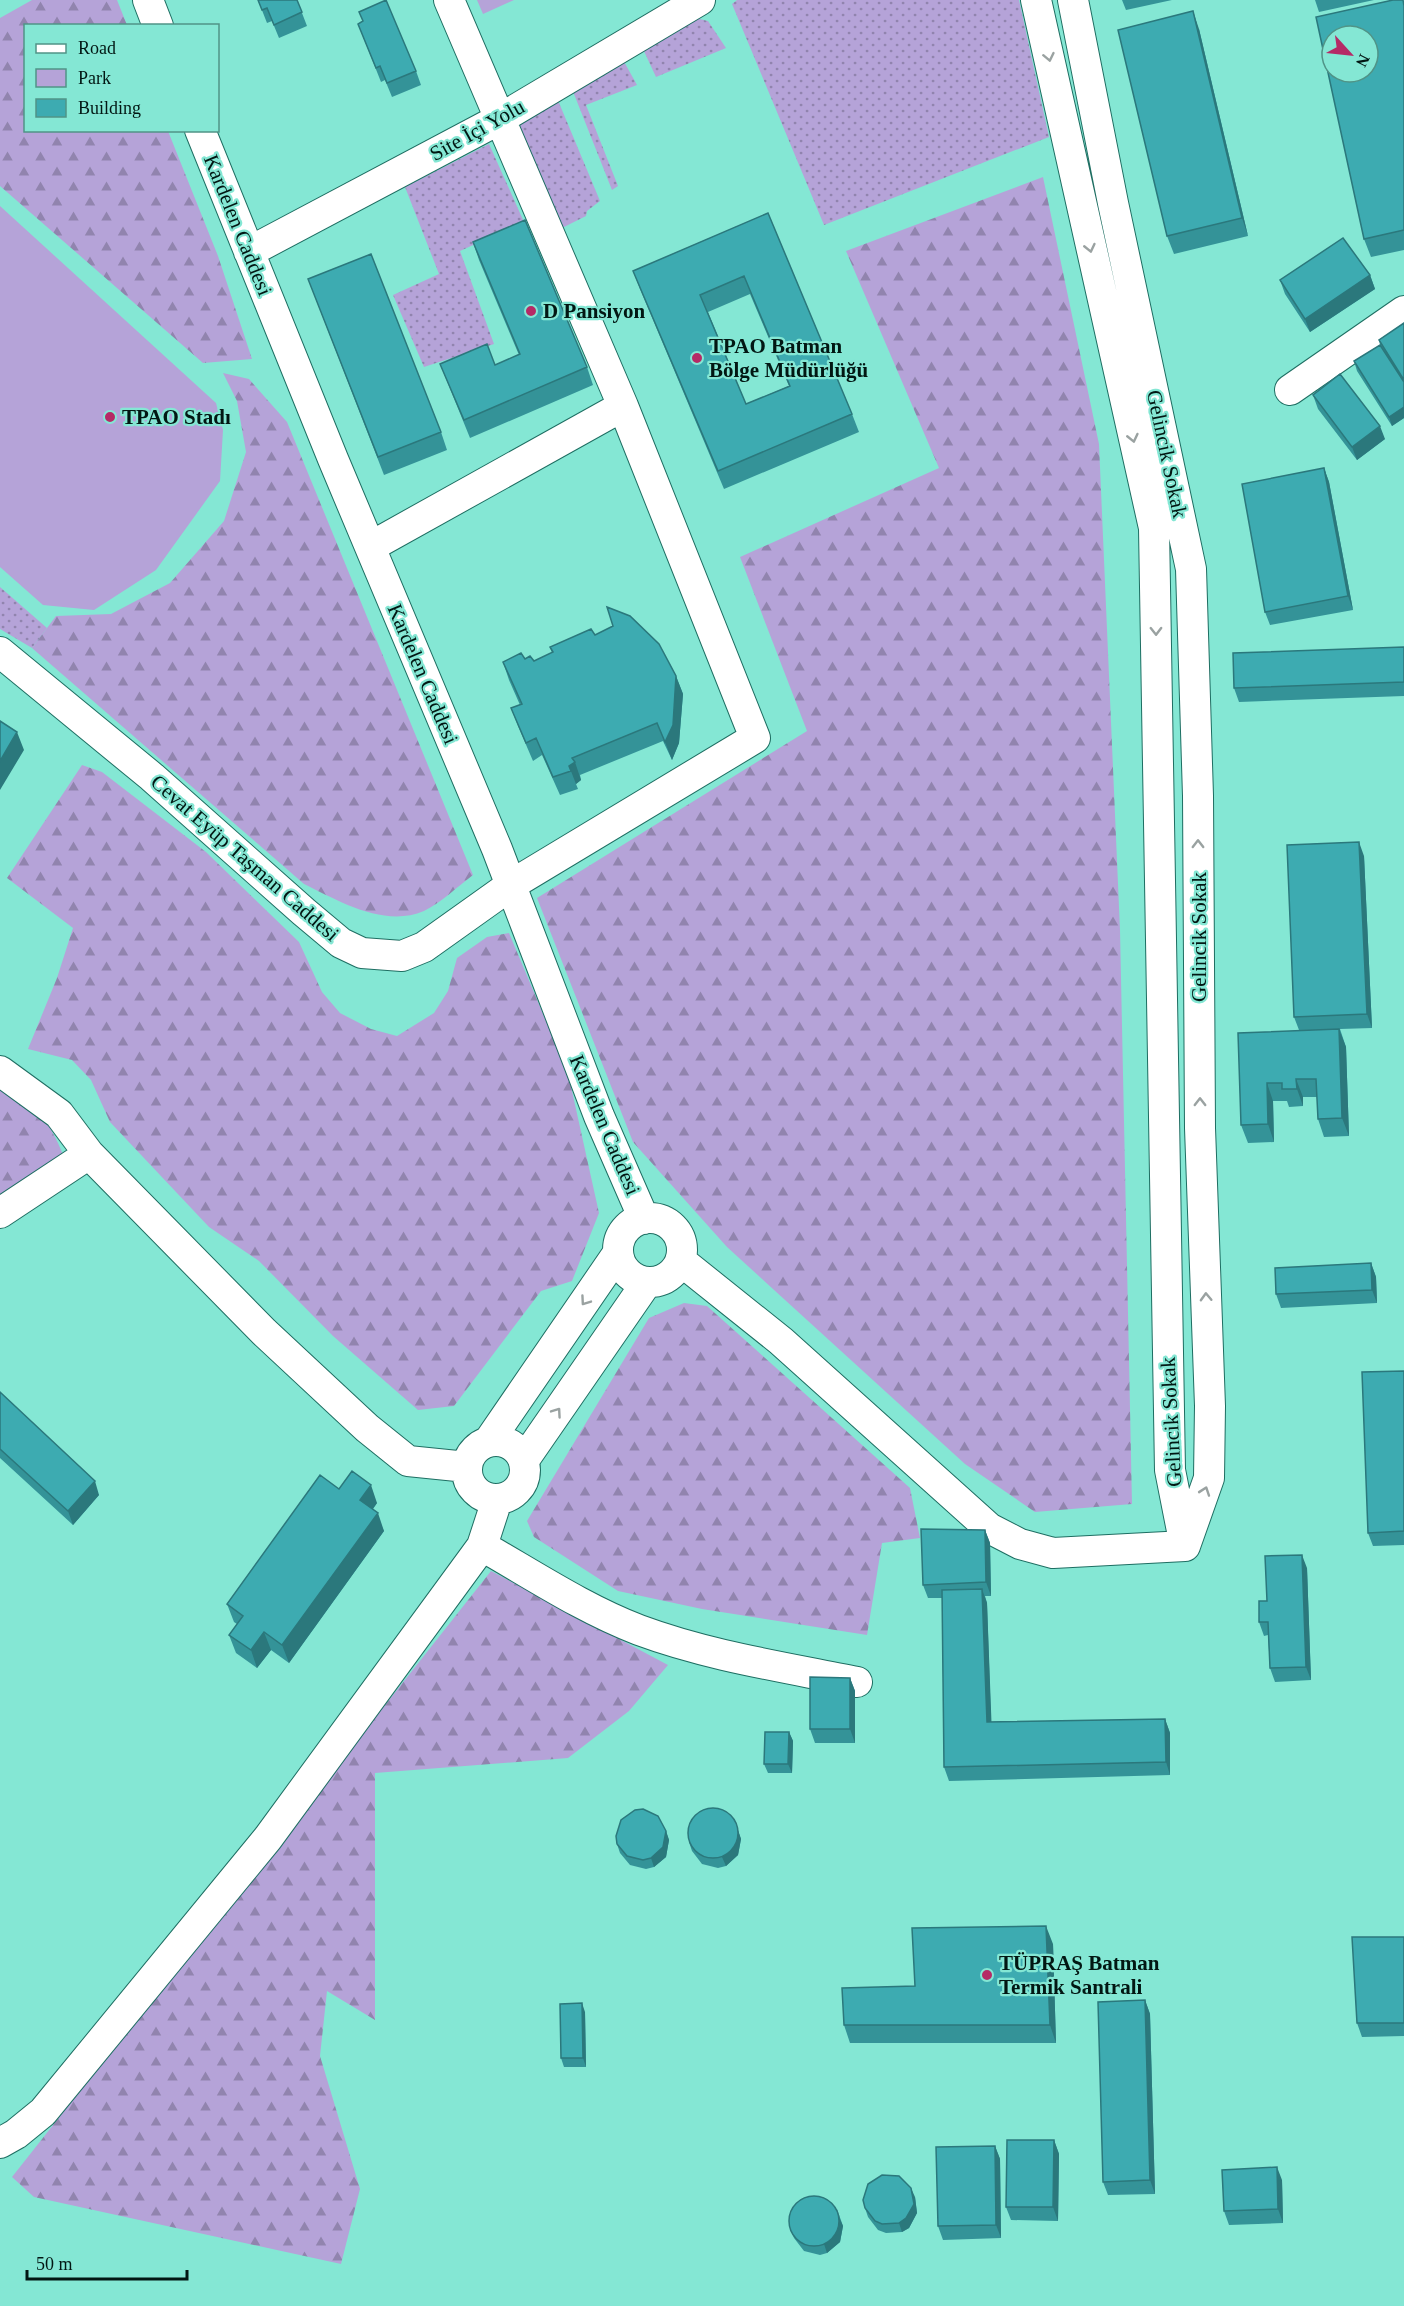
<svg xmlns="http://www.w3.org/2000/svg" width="1404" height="2306" font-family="Georgia,serif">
  <defs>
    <pattern id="grass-dots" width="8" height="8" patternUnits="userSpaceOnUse" patternTransform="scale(1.5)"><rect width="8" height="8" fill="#b5a3d8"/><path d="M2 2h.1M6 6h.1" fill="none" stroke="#9184ae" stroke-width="1.8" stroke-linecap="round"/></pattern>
    <pattern id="forest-firs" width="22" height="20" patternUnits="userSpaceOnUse" patternTransform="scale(1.5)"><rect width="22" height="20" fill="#b5a3d8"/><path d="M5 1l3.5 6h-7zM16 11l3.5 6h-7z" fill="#9184ae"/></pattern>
  </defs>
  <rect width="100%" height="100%" fill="#84e7d4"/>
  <!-- grass -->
  <path fill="url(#grass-dots)" d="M737,0H1019L1049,137L824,225L732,4Z
    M695,18L708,21L726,48L656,77L643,49Z
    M622,58L637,85L586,105L618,186L612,190L572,89Z
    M557,98L600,201L587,211L586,216L562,228L516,118Z
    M489,144L524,222L460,251L494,344L424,367L393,295L439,274L405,187Z
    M0,587L47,628L32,648L0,629Z"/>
  <!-- forest -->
  <path fill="url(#forest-firs)" d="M32,0H117L127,25L26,26V130L168,131L218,256L252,359L203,363L0,186V18Z
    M1043,177L1099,444L1120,930L1132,1504L1035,1512L965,1464L727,1247L633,1142L537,898L807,731L740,557L939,468L846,251Z
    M223,373L249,379L287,422L473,875C458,886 441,903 424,911C384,928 339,901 304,884L32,648L56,616L111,614L170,583L224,521L246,452L237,401Z
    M82,765L102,772L206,852L299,942L322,992L340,1013L371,1029L397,1036L434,1013L448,991L457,958L487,937L509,933L568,1073L599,1213L572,1281L541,1291L454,1406L418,1410L333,1336L259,1261L209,1227L110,1122L91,1080L72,1060L28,1049L57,978L73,928L7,878Z
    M0,1088C36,1106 49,1119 64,1157L0,1195Z
    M684,1303L707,1306L910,1488L920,1538L882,1543L867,1635L702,1609L618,1591L534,1537L527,1521L649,1318Z
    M491,1571L668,1665L629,1711L568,1758L375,1773V2020L327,1991L320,2056L360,2189L341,2264L34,2197L12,2177Z"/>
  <!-- park -->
  <path fill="#b5a3d8" d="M477,0H514L483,14Z
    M0,206L216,403L223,430L220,481L156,570L94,610L43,605L0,567Z"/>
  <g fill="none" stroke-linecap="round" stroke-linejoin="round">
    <!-- minor casing -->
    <g stroke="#1e6e62" stroke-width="32">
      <path id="minor" d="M148,0L158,26
        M1036,0L1154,528L1170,1470L1185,1546
        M1073,0L1113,203L1191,569L1198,796L1200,1128L1210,1406L1209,1478L1185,1546
        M200,130L333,459L497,849L599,1116L644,1219
        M249,252L498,120L700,0
        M1290,390L1404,311
        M370,547L623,406
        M0,652L152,777L304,912L341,943L362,953L402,956L424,947L511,885L755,738L623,406L449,0
        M0,1071L59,1114L89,1154L264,1332L367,1428L408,1461L467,1467
        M0,1213L89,1154
        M618 1250a32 32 0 1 1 64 0a32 32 0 1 1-64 0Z
        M681,1261L781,1341L989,1528L1020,1544L1053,1553L1185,1546
        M467 1470a29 29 0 1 1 58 0a29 29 0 1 1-58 0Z
        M489,1441L618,1253
        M524,1460L647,1282
        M482,1546C533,1575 584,1609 639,1630C709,1656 784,1667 857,1682
        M0,2143L16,2134L43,2112L268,1838L482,1546L497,1500"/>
    </g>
    <!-- minor -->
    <use href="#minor" stroke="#fff" stroke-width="30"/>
  </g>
  <!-- wall -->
  <path fill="#349398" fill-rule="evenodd" d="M258,0H297L307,26L279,38L272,21L267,23Z
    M1122,0H1172L1126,10Z
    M1315,0H1374L1319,12Z
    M1404,2V250L1371,257L1364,239Z
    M358,24L416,71L421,85L392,97L385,80L381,82Z
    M1199,29L1248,236L1174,254L1167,236Z
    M768,213L852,414L859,432L724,489L640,289L633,271ZM750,294L789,386L746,404L708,312Z
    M473,242L587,367L593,385L470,438L440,364L495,365L519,355L479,260Z
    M1370,275L1375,289L1310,332L1285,294L1280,280Z
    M315,297L441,432L447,450L384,475Z
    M1404,323V418L1392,426L1357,371L1354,361L1380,345L1379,340Z
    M1313,395L1385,439L1357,460L1318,409Z
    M1324,468L1329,482L1353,610L1270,625L1265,612Z
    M595,635L676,676L683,694L679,743L672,760L663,741L580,775L581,780L576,784L578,789L560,795L542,755L533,761L518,726L511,708L520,705L509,680L503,662L525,659L534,661L552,653L550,647Z
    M1404,647V696L1239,702L1234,688Z
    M1364,856L1372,1028L1340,1029L1346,1047L1349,1136L1324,1137L1318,1119L1317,1097H1303V1106L1289,1107L1287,1101H1273L1274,1142L1248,1143L1241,1125L1299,1030L1294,1017Z
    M1371,1263L1376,1277L1377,1303L1281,1308L1276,1294Z
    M1404,1371V1545L1373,1546L1368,1533Z
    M0,1392L99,1495L73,1525L0,1458Z
    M339,1489L377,1503L373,1509L384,1531L289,1663L271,1650L257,1668L236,1653L229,1635L237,1624L234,1622L227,1604Z
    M985,1530L990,1543L991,1596H985L987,1603L991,1722L1165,1719L1170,1733V1775L949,1781L944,1767L942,1598H928L923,1585Z
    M1307,1568L1311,1680L1275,1682L1270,1668L1268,1635L1264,1636L1259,1622L1267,1601Z
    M850,1678L855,1691V1743H815L810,1729Z
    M789,1732L793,1741L792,1773H768L764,1764Z
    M735,1822L741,1839L738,1855L726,1866L718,1868L702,1864L692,1851L689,1842Z
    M666,1831L669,1840L666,1857L654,1867L646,1869L630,1865L620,1853L617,1844Z
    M1404,1937V2036L1362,2037L1357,2023Z
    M1053,1944L1056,2043H850L844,2025L915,1986Z
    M1145,2000L1150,2014L1155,2194L1108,2195L1103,2182Z
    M585,2012L586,2067H564L561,2058Z
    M1054,2140L1059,2154L1058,2221L1011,2220L1006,2207Z
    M995,2146L1000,2159L1001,2238L943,2240L938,2226Z
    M1282,2180L1283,2223L1229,2225L1224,2211Z
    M915,2197L917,2213L909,2228L902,2232L886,2233L878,2230L868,2217L865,2208Z
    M837,2209L843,2226L840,2242L827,2253L820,2255L804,2251L794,2238L790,2229Z"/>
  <!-- shaded-wall -->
  <path fill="#2b787c" d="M1193,11L1199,29L1248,236L1242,218Z
    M1370,275L1375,289L1310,332L1305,319Z
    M1404,407V418L1392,426L1389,417Z
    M1380,426L1385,439L1357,460L1352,447Z
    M1324,468L1329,482L1353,610L1348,596Z
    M676,676L683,694L679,743L672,760L665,742Z
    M17,732L24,750L0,790V761Z
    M575,762L581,780L576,784L569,766Z
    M1359,842L1364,856L1372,1028L1367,1014Z
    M1339,1029L1346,1047L1349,1136L1342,1118Z
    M1296,1079L1303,1097V1106L1297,1089Z
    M1267,1083L1273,1101L1274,1142L1268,1124Z
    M1371,1263L1376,1277L1377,1303L1372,1290Z
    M95,1481L99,1495L73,1525L68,1511Z
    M371,1485L377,1503L366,1518L360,1500Z
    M378,1513L384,1531L289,1663L282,1645Z
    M985,1530L990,1543L991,1596L986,1582Z
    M1302,1555L1307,1568L1311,1680L1306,1667Z
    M982,1589L987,1603L992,1736L987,1722Z
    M264,1632L271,1650L257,1668L251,1650Z
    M850,1678L855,1691V1743L850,1729Z
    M1165,1719L1170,1733V1775L1166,1762Z
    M789,1732L793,1741L792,1773L788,1764Z
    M738,1830L741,1839L738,1855L726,1866L722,1857Z
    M666,1831L669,1840L666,1857L654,1867L651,1858Z
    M1046,1926L1053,1944L1056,2043L1050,2025Z
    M1145,2000L1150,2014L1155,2194L1150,2180Z
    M582,2003L585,2012L586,2067L583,2058Z
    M1054,2140L1059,2154L1058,2221L1053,2207Z
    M995,2146L1000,2159L1001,2238L996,2225Z
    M1277,2167L1282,2180L1283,2223L1278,2209Z
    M911,2188L915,2197L917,2213L909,2228L902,2232L899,2223Z
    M839,2217L843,2226L840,2242L827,2253L824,2244Z"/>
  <!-- building -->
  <path fill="#3dabb1" stroke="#2b787c" stroke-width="1.5" fill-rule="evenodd" d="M258,0H297L302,12L274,25L267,8L262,10Z
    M386,0L416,71L387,83L380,66L376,68L358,24L363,21L359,12Z
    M1393,0H1403L1404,6V230L1364,239L1316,17ZM1332,36H1368V72H1332Z
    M1193,11L1242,218L1167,236L1118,30Z
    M768,213L852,414L718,471L633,271ZM744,276L790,386L746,404L700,295Z
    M525,220L587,367L464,420L440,364L487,344L495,365L520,354L473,242Z
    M1343,238L1370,275L1305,319L1280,280Z
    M371,254L441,432L378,457L308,279Z
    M1404,323V380L1379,340Z
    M1380,345L1404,382V407L1389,417L1354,361Z
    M1340,374L1380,426L1352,447L1313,395Z
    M1324,468L1348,596L1265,612L1242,484Z
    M607,607L630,616L659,644L676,676L673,725L665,742L657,723L572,758L575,762L569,766L571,771L553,777L536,738L526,743L511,708L522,704L503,662L521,653L525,659L530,656L534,661L553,652L550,647L591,629L595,635L613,626Z
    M1404,647V682L1234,688L1233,653Z
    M0,721L17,732L0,761Z
    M1359,842L1367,1014L1294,1017L1287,845Z
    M1339,1029L1342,1118L1318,1119L1316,1079H1296L1297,1089H1282V1083H1267L1268,1124L1241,1125L1238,1033Z
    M1371,1263L1372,1290L1276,1294L1275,1268Z
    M1404,1371V1531L1368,1533L1362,1372Z
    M0,1392L95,1481L68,1511L0,1449Z
    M352,1471L371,1485L360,1500L378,1513L282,1645L264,1632L251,1650L229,1635L243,1616L227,1604L320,1475L339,1489Z
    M921,1529L985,1530L986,1582L923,1585Z
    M1302,1555L1306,1667L1270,1668L1268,1622H1259V1601H1267L1265,1556Z
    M982,1589L987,1722L1165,1719L1166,1762L944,1767L942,1590Z
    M810,1677L850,1678V1729H810Z
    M765,1732H789L788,1764H764Z
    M688 1833a25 25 0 1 1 50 0a25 25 0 1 1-50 0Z
    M643,1809L658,1816L666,1831L663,1847L651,1858L643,1860L627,1856L617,1844L616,1836L621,1820L635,1810Z
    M1046,1926L1050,2025H844L842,1988L915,1986L912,1928Z
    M1352,1937H1404V2023H1357Z
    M1145,2000L1150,2180L1103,2182L1098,2002Z
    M582,2003L583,2058H561L560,2004Z
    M1007,2140H1054L1053,2207H1006Z
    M995,2146L996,2225L938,2226L936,2147Z
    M1277,2167L1278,2209L1224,2211L1222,2170Z
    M882,2175L899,2176L911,2188L914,2204L906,2218L899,2223L882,2224L875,2221L865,2208L863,2200L868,2184Z
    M789 2221a25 25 0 1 1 50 0a25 25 0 1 1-50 0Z"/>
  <!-- one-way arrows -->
  <defs><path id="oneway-chevron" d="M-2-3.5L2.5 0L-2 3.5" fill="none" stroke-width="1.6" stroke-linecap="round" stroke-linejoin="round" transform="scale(1.5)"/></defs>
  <g stroke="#9aa2a1">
    <use href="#oneway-chevron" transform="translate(1049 57) rotate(78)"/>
    <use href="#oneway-chevron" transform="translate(1090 248) rotate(77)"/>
    <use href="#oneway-chevron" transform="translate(1133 438) rotate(77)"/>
    <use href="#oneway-chevron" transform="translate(1156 631) rotate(89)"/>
    <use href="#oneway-chevron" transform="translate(1198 844) rotate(-90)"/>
    <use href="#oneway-chevron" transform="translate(1200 1102) rotate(-90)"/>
    <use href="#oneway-chevron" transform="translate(1206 1297) rotate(-92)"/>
    <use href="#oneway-chevron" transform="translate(585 1301) rotate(125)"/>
    <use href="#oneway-chevron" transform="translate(557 1412) rotate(-55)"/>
    <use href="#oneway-chevron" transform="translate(1205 1491) rotate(-71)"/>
  </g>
  <!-- markers -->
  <g fill="#b52a66" stroke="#84e7d4" stroke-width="2">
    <circle cx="531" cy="311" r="6"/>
    <circle cx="697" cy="358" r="6"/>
    <circle cx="110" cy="417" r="6"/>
    <circle cx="987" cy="1975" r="6"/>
  </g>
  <g text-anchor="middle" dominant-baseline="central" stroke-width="4.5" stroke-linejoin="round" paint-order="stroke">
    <!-- street labels -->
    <g font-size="21" fill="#021713" stroke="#84e7d4">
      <text transform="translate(477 130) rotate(-29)">Site İçi Yolu</text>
      <text transform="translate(238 225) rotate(68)">Kardelen Caddesi</text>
      <text transform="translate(1167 454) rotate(78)">Gelincik Sokak</text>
      <text transform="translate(423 674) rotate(67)">Kardelen Caddesi</text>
      <text transform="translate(245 858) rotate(41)">Cevat Eyüp Taşman Caddesi</text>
      <text transform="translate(1199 937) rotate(-90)">Gelincik Sokak</text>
      <text transform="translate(605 1125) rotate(67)">Kardelen Caddesi</text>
      <text transform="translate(1171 1422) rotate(-93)">Gelincik Sokak</text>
    </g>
    <!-- poi labels -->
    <g font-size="21" font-weight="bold" fill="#021713" stroke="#84e7d4" text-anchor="start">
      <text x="543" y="311">D Pansiyon</text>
      <text x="709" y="346">TPAO Batman<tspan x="709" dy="24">Bölge Müdürlüğü</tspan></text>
      <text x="122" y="417">TPAO Stadı</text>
      <text x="999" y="1963">TÜPRAŞ Batman<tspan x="999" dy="24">Termik Santrali</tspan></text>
    </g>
  </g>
  <!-- legend -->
  <rect x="24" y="24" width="195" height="108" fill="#84e7d4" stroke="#509487" stroke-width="1.5"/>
  <rect x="36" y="44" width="30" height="9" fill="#ffffff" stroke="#509487" stroke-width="1.5"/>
  <text x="78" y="54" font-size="18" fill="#021713">Road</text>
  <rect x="36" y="69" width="30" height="18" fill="#b5a3d8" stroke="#509487" stroke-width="1.5"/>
  <text x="78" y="84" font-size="18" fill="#021713">Park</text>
  <rect x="36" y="99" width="30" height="18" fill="#3dabb1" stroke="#509487" stroke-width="1.5"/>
  <text x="78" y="114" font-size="18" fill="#021713">Building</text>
  <!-- north arrow -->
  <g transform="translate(1350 54) rotate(117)"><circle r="28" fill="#84e7d4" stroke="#509487" stroke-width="1.5"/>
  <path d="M0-4.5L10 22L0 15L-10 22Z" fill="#b52a66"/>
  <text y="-9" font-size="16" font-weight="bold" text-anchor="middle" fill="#021713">N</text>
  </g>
  <!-- scale -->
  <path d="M27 2270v9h160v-9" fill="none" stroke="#021713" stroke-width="3"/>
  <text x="36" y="2270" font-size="18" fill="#021713" stroke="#84e7d4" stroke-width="4.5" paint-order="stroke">50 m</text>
</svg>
